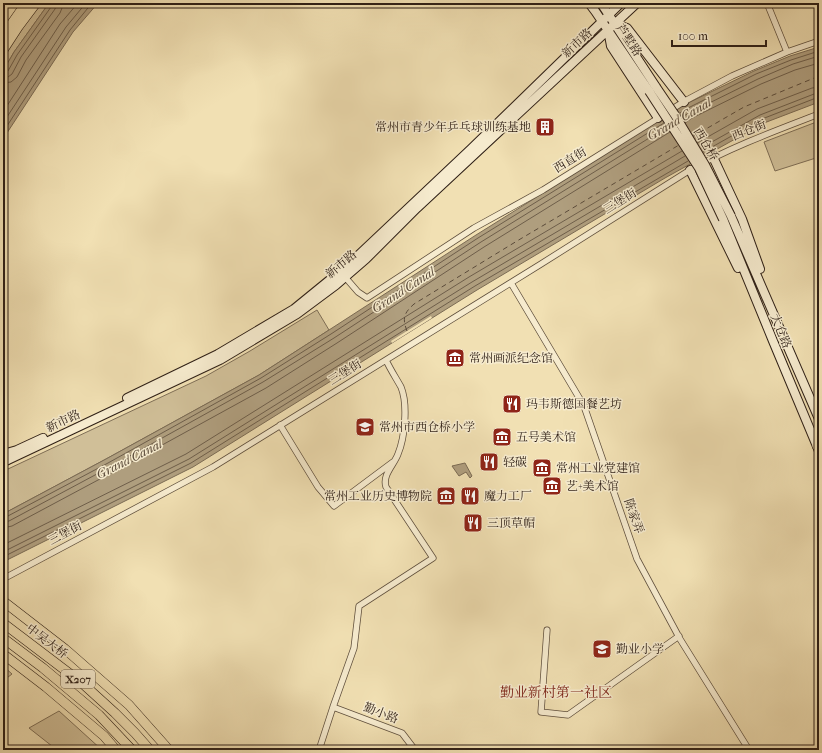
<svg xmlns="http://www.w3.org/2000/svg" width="822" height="753" font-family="'IM FELL French Canon','Noto Serif SC',serif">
  <rect width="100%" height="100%" fill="#f1e0b3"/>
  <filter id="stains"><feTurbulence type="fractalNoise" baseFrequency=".005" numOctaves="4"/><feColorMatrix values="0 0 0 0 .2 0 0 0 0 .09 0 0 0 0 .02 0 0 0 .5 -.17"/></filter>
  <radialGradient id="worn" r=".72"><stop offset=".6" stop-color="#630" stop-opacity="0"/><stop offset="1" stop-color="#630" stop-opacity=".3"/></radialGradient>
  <!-- green -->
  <path fill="#d0bf98" stroke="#7f6f57" d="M42,3H49L14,52L3,71V59L23,28Z
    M819,121V157L775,171L764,142Z
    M317,310L329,330L259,375L106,459L3,514V470L8,469L206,376L250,351Z
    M3,666L12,674L3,681Z
    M59,711L102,750H57L29,728Z"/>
  <!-- water -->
  <path fill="#af9e7e" stroke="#7b6b54" d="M49,3H98L73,32L3,139V71L14,52Z
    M819,47V102L764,123L665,178L477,290L193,467L3,562V514L106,459L259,375L329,330L476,235L684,105L754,71L790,56Z
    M465,463L472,476L470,478L466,472L459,476L452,466Z"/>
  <!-- pier -->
  <path fill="#f1e0b3" d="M431,316L432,318L392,343L391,341Z"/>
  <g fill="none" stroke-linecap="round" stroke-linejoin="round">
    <!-- shore -->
    <path stroke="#6e5e4a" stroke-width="1" d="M3,72H6L8,71L17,55L51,7L52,3
      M3,77H8L12,74L21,57L55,9L57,3
      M3,83L11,82L17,77L26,60L60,13L62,8L63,3
      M3,112L60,24L78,3
      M680,113L686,109L756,74L791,60L819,51
      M682,117L689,113L758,79L793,64L819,56
      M3,123L66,27L86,3
      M685,123L692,118L761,84L795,70L819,63
      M3,132L70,30L92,3
      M697,143L757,109L812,88L819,87
      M701,148L760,115L814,94L819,93
      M703,152L762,119L816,98H819
      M3,517H6L108,463L261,378L331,334L478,238L664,123
      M3,522L9,521L110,467L263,382L334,338L481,242L667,127
      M3,528L12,526L113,472L266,388L337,343L484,247L670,132
      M3,545L186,454L469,277L682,151
      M3,552L189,459L472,282L685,156
      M3,557L191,463L475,286L688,161"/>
    <!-- ferry -->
    <path stroke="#5b4b3a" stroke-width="1" stroke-dasharray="5 4" stroke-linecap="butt" d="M692,137L744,107L819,76
      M407,331C402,318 404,313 414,304L517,241L679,145"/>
    <!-- street casing -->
    <g stroke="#5f4f3d" stroke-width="7">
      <path id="street" d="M767,3L787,52
        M669,111L685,101L732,76L787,52L819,41
        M345,277L358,292L367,298L474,228L543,190L660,117
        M511,283L584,406L637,559L680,639L749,750
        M280,425L318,487L334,506L393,462
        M3,579L213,467L541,264L690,170C731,147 775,131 819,114
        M547,630L541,712L568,715L679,636
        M333,707L402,733L415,750
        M319,750L333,707L354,648L359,606L433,558L386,487C382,475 394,465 398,454C405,437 408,404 401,387C396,378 390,369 386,360"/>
    </g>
    <!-- secondary casing -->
    <g stroke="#2e1f16" stroke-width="10">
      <path id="secondary" d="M589,3L595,11L649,91
        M601,3L656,87
        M614,24L627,28L684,102
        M609,35L611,46L658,118
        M713,157L742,219L760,269
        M690,170L738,268
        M731,216L819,419
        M723,219L773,341L819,451
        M127,398L218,354L294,309L348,265L471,149L621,3
        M3,454L17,450L43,438
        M3,462L8,460L220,360L297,314L336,285L366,259L417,208L637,3"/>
    </g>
    <!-- primary casing -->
    <g stroke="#2e1f16" stroke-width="10">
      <path id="primary" d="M3,36L26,3
        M3,50L18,27L36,3
        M817,446L819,445
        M3,601L65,649L129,705L169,750
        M3,623L82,683L115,713L135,733L150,750
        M3,638L43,668L99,715L132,750
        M3,654L46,687L104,736L116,750"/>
    </g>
    <!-- street -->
    <use href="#street" stroke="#f6ebce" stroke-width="5.5"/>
    <!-- secondary -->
    <use href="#secondary" stroke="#f6ebce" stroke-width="8"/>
    <!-- primary -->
    <use href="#primary" stroke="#f1e0b3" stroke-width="9"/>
    <!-- secondary-bridge casing -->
    <g stroke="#2e1f16" stroke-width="10" stroke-linecap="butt">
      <path id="secondary-bridge" d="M656,87L675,115L705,165L731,216
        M649,91L699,168L723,219"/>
    </g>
    <!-- secondary-bridge -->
    <use href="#secondary-bridge" stroke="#f6ebce" stroke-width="8"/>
  </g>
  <!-- icons -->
  <defs>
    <g id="building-square" transform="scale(1)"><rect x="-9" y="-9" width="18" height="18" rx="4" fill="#8f2418" stroke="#f6ebce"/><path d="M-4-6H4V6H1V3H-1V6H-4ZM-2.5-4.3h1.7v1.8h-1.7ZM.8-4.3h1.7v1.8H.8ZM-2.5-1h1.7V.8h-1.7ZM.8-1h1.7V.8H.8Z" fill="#fff"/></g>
    <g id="museum-square" transform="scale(1)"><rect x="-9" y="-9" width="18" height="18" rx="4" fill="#8f2418" stroke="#f6ebce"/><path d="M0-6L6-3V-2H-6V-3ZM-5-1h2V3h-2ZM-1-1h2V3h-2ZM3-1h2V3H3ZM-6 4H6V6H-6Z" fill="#fff"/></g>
    <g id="restaurant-square" transform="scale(1)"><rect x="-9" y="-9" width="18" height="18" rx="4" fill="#8f2418" stroke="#f6ebce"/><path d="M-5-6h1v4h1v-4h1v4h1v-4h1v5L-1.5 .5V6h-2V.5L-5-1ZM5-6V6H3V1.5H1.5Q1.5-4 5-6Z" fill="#fff"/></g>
    <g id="school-square" transform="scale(1)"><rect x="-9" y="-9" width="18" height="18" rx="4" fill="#8f2418" stroke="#f6ebce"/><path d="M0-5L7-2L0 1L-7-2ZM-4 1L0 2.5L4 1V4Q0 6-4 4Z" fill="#fff"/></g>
  </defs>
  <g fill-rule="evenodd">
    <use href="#building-square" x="545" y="127"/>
    <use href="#museum-square" x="455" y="358"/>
    <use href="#restaurant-square" x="512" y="404"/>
    <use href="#school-square" x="365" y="427"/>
    <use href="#museum-square" x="502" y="437"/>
    <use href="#restaurant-square" x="489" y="462"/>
    <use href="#museum-square" x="542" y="468"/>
    <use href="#museum-square" x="552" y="486"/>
    <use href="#museum-square" x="446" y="496"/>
    <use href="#restaurant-square" x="470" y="496"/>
    <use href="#restaurant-square" x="473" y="523"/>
    <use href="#school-square" x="602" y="649"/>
  </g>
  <g text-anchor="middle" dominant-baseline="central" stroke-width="3" stroke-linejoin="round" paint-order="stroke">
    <!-- shield labels -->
    <rect fill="#f6ebce" stroke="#6a5c4d" stroke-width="1" x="61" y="670" width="34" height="18" rx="3"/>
    <g font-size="11" font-weight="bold" fill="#2e1f16">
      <text x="78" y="679">X207</text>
    </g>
    <!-- street labels -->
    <g font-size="12" fill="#2e1f16" stroke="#f6ebce">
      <text transform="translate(629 40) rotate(56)">芦墅路</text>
      <text transform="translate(577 43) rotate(-43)">新市路</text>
      <text transform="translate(749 130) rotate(-22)">西仓街</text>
      <text transform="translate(706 144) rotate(59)">西仓桥</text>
      <text transform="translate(570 160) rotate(-32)">西直街</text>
      <text transform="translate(620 201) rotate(-32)">三堡街</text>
      <text transform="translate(341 264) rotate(-40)">新市路</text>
      <text transform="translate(781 331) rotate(68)">大仓路</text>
      <text transform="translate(345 372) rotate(-32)">三堡街</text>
      <text transform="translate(63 421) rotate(-25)">新市路</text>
      <text transform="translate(634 516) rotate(71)">陈家弄</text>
      <text transform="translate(65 533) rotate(-28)">三堡街</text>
      <text transform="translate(47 641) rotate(37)">中吴大桥</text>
      <text transform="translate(381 713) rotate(21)">勤小路</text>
    </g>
    <!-- poi labels -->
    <g font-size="12" fill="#2e1f16" stroke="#f6ebce" text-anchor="start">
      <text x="531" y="127" text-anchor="end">常州市青少年乒乓球训练基地</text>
      <text x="469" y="358">常州画派纪念馆</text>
      <text x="526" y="404">玛韦斯德国餐艺坊</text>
      <text x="379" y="427">常州市西仓桥小学</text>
      <text x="516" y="437">五号美术馆</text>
      <text x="503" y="462">轻碳</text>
      <text x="556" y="468">常州工业党建馆</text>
      <text x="566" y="486">艺+美术馆</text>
      <text x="432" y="496" text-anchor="end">常州工业历史博物院</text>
      <text x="484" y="496">魔力工厂</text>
      <text x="487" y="523">三顶草帽</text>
      <text x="616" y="649">勤业小学</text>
    </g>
    <!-- water labels -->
    <g font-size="13" font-style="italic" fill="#5b4b3a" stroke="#f6ebce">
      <text transform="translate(679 119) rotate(-30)">Grand Canal</text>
      <text transform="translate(403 290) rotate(-33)">Grand Canal</text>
      <text transform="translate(129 459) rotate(-27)">Grand Canal</text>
    </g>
    <!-- quarter labels -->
    <g font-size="14" fill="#7a1f14" stroke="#f6ebce">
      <text x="556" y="692">勤业新村第一社区</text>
    </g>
  </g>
  <!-- margin -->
  <rect width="822" height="753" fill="none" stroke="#f1e0b3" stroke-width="16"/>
  <rect x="4" y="4" width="814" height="745" fill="none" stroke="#2e1f16" stroke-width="2"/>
  <rect x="8" y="8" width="806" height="737" fill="none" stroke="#2e1f16"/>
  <!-- scale -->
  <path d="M672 40v6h94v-6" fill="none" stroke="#2e1f16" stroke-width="2"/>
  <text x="678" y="40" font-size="12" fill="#2e1f16" stroke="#f6ebce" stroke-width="3" paint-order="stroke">100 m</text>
  <rect width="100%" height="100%" filter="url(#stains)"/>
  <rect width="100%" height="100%" fill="url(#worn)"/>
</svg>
